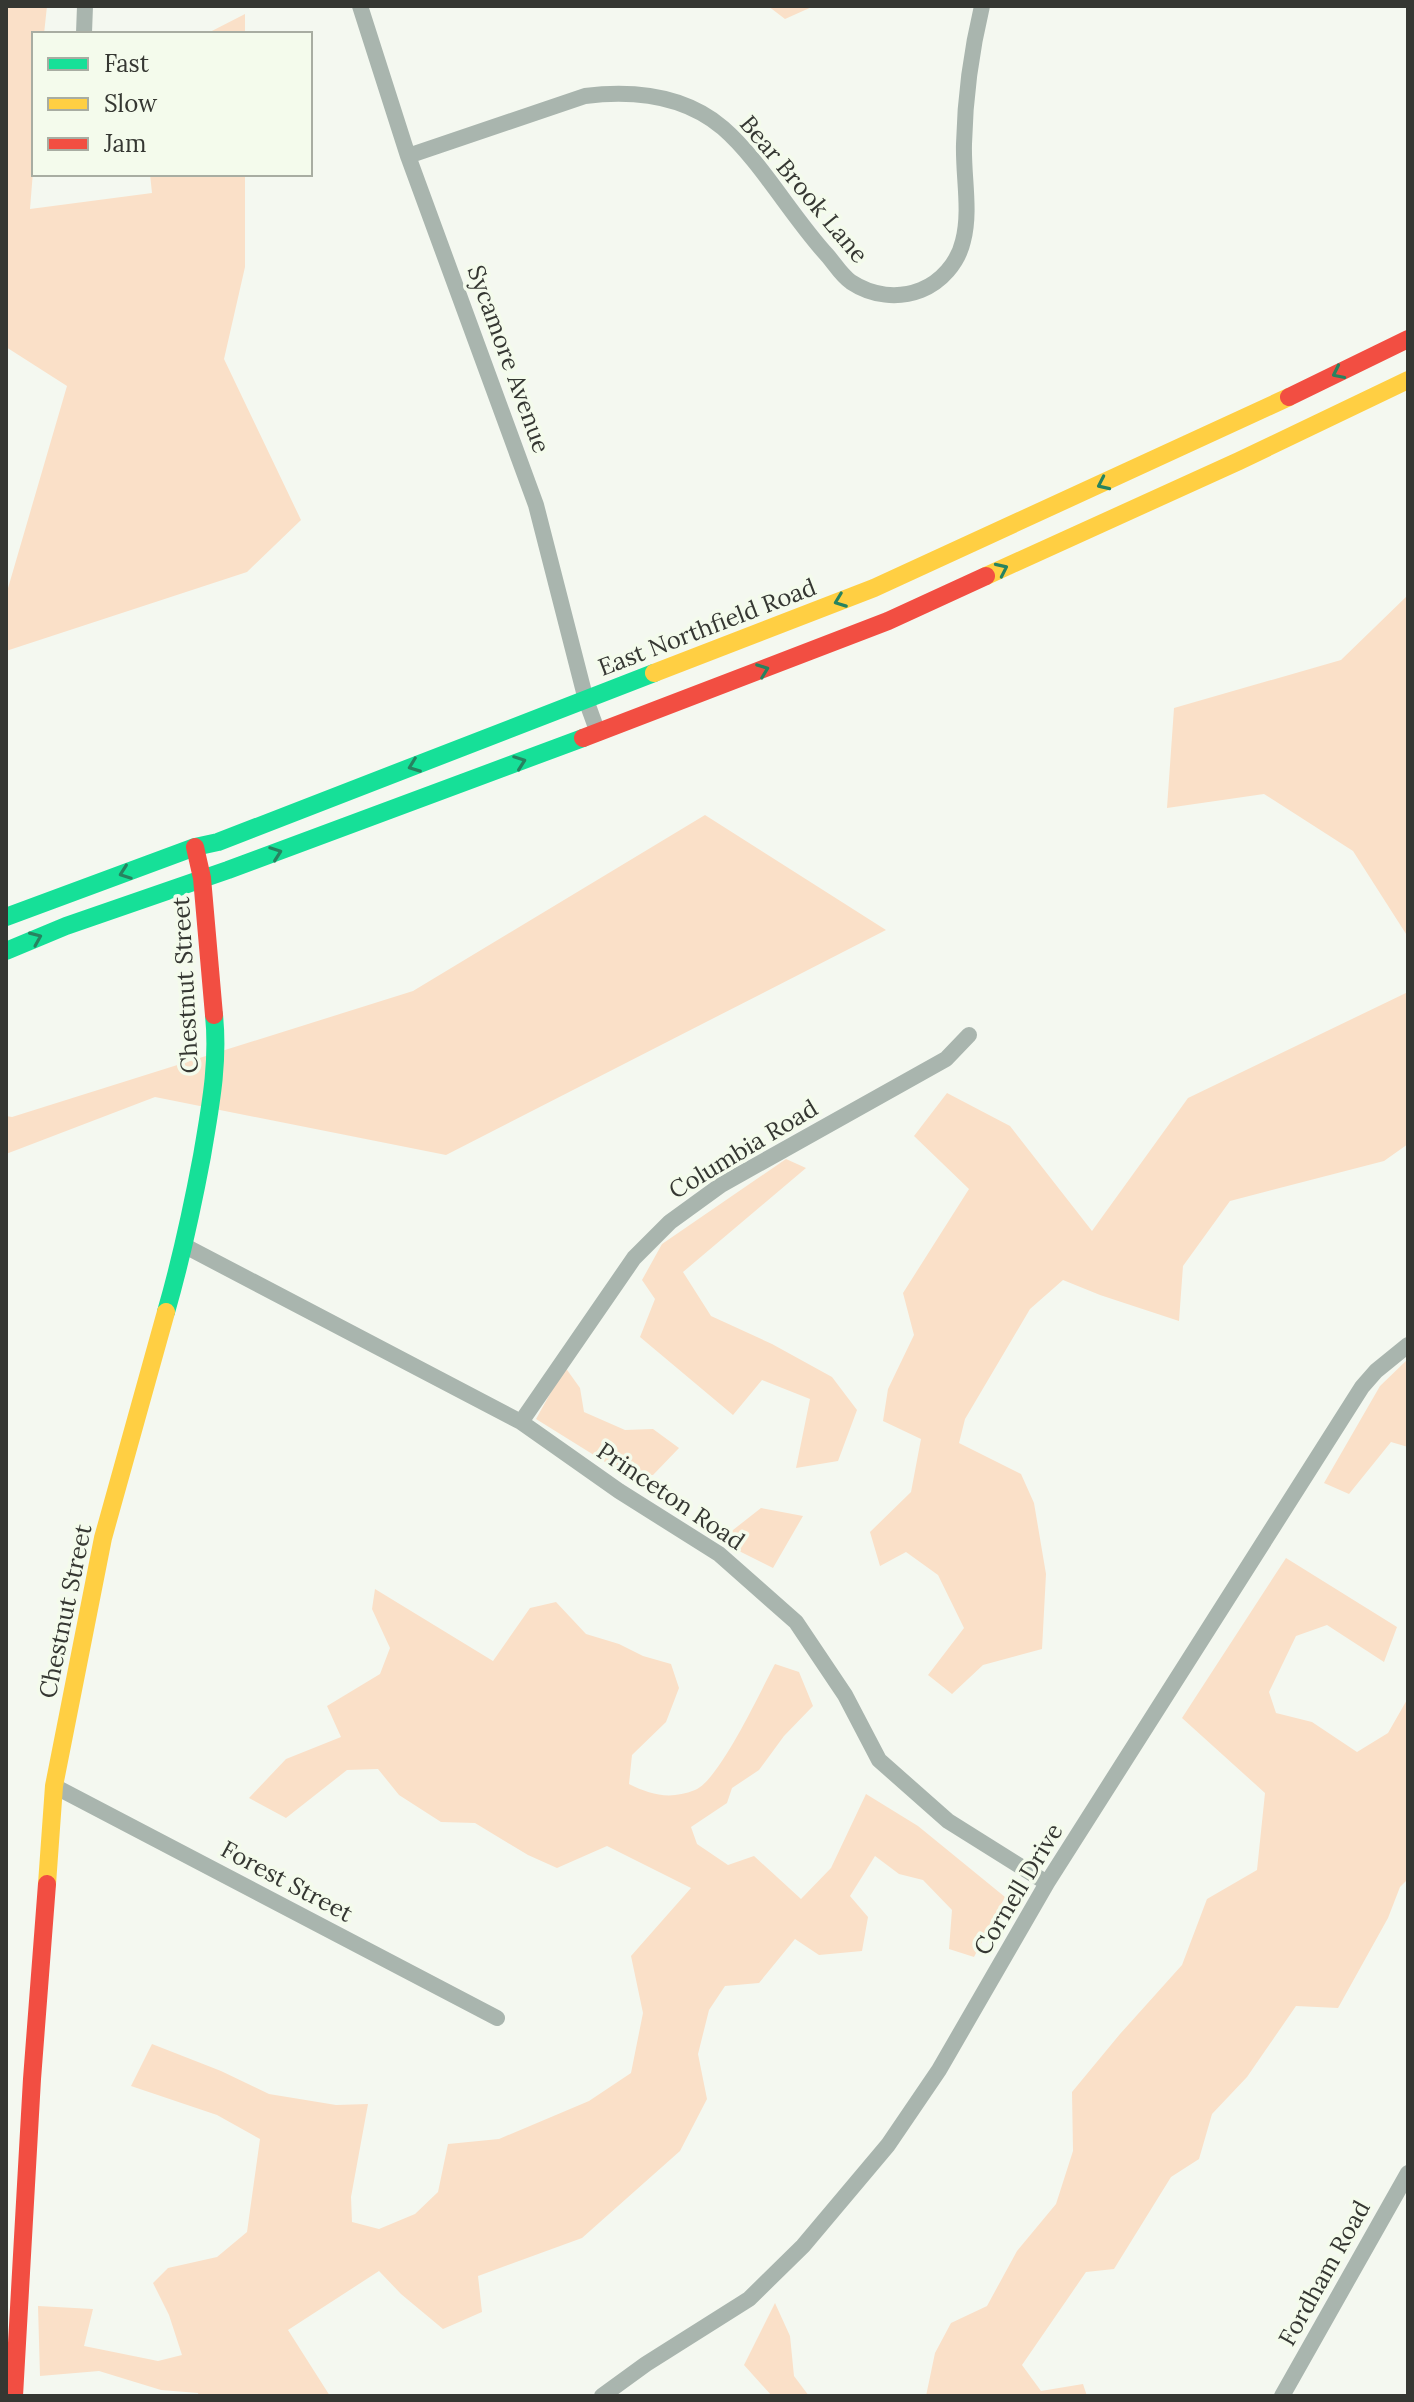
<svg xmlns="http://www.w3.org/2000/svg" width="1414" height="2402" font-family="Lora,serif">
  <rect width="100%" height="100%" fill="#f4f8f0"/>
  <!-- green -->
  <path fill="#fae0c8" d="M6,6H47L44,34H34V159L30,209L152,193L150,174H245V267L224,359L301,520L247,572L6,651V595L67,386L6,347Z
    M768,6H814L785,19Z
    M245,14V34H206Z
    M1408,595V937L1353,851L1264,794L1167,808L1174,708L1341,660Z
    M705,815L886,930L446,1155L155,1097L6,1154V1116L12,1117L413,991Z
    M1408,992V1144L1384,1161L1230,1201L1183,1266L1179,1321L1100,1295L1063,1280L1030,1309L965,1419L959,1443L1021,1474L1034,1503L1046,1574L1042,1649L983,1665L952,1694L928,1675L964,1628L938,1575L906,1552L880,1566L870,1532L911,1492L921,1439L883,1421L888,1389L914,1335L903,1293L969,1189L914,1136L947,1093L1010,1126L1092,1231L1188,1098Z
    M786,1159L806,1168L683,1272L711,1316L772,1344L832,1377L857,1410L838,1461L796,1468L810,1399L762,1380L733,1415L640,1337L655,1299L642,1280L662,1244Z
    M1408,1359V1447L1391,1442L1349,1494L1324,1483L1380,1386Z
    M565,1367L580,1388L584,1412L625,1430L653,1429L679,1448L653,1475H626L536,1419Z
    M761,1508L803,1516L773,1568L719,1541Z
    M1286,1558L1397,1627L1384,1662L1327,1625L1296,1636L1269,1692L1276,1713L1312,1722L1357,1752L1388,1733L1408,1698V1879L1400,1887L1388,1918L1338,2008L1296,2006L1247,2077L1212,2114L1199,2159L1171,2177L1114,2269L1086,2272L1022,2365L1041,2391L1083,2384L1087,2396H926L935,2353L951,2323L987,2306L1017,2251L1056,2204L1073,2151L1072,2092L1120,2034L1182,1965L1207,1899L1257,1870L1265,1793L1182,1718Z
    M375,1589L493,1661L530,1608L556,1602L586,1634L619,1644L643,1656L671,1664L679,1688L666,1722L632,1755L629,1784C651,1795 670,1800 695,1790C719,1781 761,1690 775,1664L799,1672L813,1706L784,1736L759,1770L732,1788L727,1803L691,1827L697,1844L728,1865L754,1856L801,1899L831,1868L866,1794L918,1826L1005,1897L974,1957L949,1949L952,1910L923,1880L899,1874L875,1856L850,1896L868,1917L862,1951L819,1955L795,1939L759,1983L725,1986L709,2010L698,2054L707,2099L680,2151L582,2238L478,2276L482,2312L443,2329L401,2294L379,2271L288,2330L330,2396H199L198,2393L161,2390L99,2371L40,2376L38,2306L93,2309L84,2346L158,2361L182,2355L169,2315L153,2283L168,2268L217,2257L247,2232L260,2139L217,2115L131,2086L152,2044L221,2071L269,2094L336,2105L368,2104L351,2197L352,2222L379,2229L415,2214L438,2192L448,2144L499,2139L589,2101L631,2073L643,2013L631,1956L691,1888L607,1846L557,1868L528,1855L475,1823L441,1822L399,1795L378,1769L347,1770L286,1818L249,1798L286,1759L341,1737L327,1706L380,1674L390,1648L372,1609Z
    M775,2303L790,2336L794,2376L809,2396H772L744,2365Z"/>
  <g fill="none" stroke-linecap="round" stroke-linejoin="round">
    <!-- street -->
    <path stroke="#a9b5ae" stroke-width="16" d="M360,6L408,156L536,505L586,700L598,733
      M84,33L85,6
      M408,156L585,96C634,90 684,95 723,128C760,160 792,217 827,255C835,264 841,275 851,282C872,296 898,299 921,290C941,282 958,263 963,241C971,211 963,176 964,144C965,97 971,52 982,6
      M185,1246L521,1422L619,1491L719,1554L796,1622L845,1695L879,1760L948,1821L1047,1883
      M521,1422L634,1258L670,1222L721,1185L946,1059L969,1035
      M54,1786L497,2018
      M602,2396L646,2364L749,2299L803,2246L888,2145L939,2070L1047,1883L1362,1387L1376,1371L1408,1345
      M1282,2396L1408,2173"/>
    <!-- fast -->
    <path stroke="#16e098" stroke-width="18" d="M6,917L195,847L218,842L654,673
      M6,951L66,926L228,870L583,738
      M166,1312C181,1260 192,1209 202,1156C210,1108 219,1064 214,1015"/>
    <!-- slow -->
    <path stroke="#ffcf43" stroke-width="18" d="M986,576L1239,461L1408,380
      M654,673L874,588L1289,397
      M47,1884L54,1786L103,1538L166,1312"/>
    <!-- jam -->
    <path stroke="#f24e42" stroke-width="18" d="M1289,397L1408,339
      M583,738L888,621L986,576
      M195,847L202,878L214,1015
      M14,2396L32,2079L47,1884"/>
  </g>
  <!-- one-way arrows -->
  <defs><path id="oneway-chevron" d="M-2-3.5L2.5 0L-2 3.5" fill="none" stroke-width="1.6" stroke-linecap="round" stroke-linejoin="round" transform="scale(2)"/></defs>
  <g stroke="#278360">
    <use href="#oneway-chevron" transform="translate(1338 373) rotate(154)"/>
    <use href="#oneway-chevron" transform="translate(1103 484) rotate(155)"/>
    <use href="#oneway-chevron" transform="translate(1002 569) rotate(-25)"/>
    <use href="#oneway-chevron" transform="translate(840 601) rotate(159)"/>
    <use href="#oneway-chevron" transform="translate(763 670) rotate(-21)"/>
    <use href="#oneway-chevron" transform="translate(520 762) rotate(-20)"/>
    <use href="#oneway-chevron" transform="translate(414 766) rotate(159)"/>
    <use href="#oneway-chevron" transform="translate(276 853) rotate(-20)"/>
    <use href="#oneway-chevron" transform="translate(125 873) rotate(160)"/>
    <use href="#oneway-chevron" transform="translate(36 938) rotate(-23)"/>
  </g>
  <g text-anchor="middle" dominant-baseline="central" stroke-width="7" stroke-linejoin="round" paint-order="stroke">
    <!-- street labels -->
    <g font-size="24" fill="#353732" stroke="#f4fbec">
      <text transform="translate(804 189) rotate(50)">Bear Brook Lane</text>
      <text transform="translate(509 359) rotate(70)">Sycamore Avenue</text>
      <text transform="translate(707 627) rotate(-21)">East Northfield Road</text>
      <text transform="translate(185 985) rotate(-93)">Chestnut Street</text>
      <text transform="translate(743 1149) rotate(-31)">Columbia Road</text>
      <text transform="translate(671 1496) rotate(34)">Princeton Road</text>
      <text transform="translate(65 1611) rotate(-78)">Chestnut Street</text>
      <text transform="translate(287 1881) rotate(28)">Forest Street</text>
      <text transform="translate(1018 1889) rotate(-59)">Cornell Drive</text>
      <text transform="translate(1324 2273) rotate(-61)">Fordham Road</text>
    </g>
  </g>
  <!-- border -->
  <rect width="1414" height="2402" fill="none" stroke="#353732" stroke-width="16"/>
  <!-- legend -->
  <rect x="32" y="32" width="280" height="144" fill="#f4fbec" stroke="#a8ada2" stroke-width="2"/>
  <rect x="48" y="58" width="40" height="12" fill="#16e098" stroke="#a8ada2" stroke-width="2"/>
  <text x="104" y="72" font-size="24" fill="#353732">Fast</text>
  <rect x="48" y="98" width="40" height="12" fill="#ffcf43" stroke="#a8ada2" stroke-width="2"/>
  <text x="104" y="112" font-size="24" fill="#353732">Slow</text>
  <rect x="48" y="138" width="40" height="12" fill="#f24e42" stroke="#a8ada2" stroke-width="2"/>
  <text x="104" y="152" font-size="24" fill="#353732">Jam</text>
</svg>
